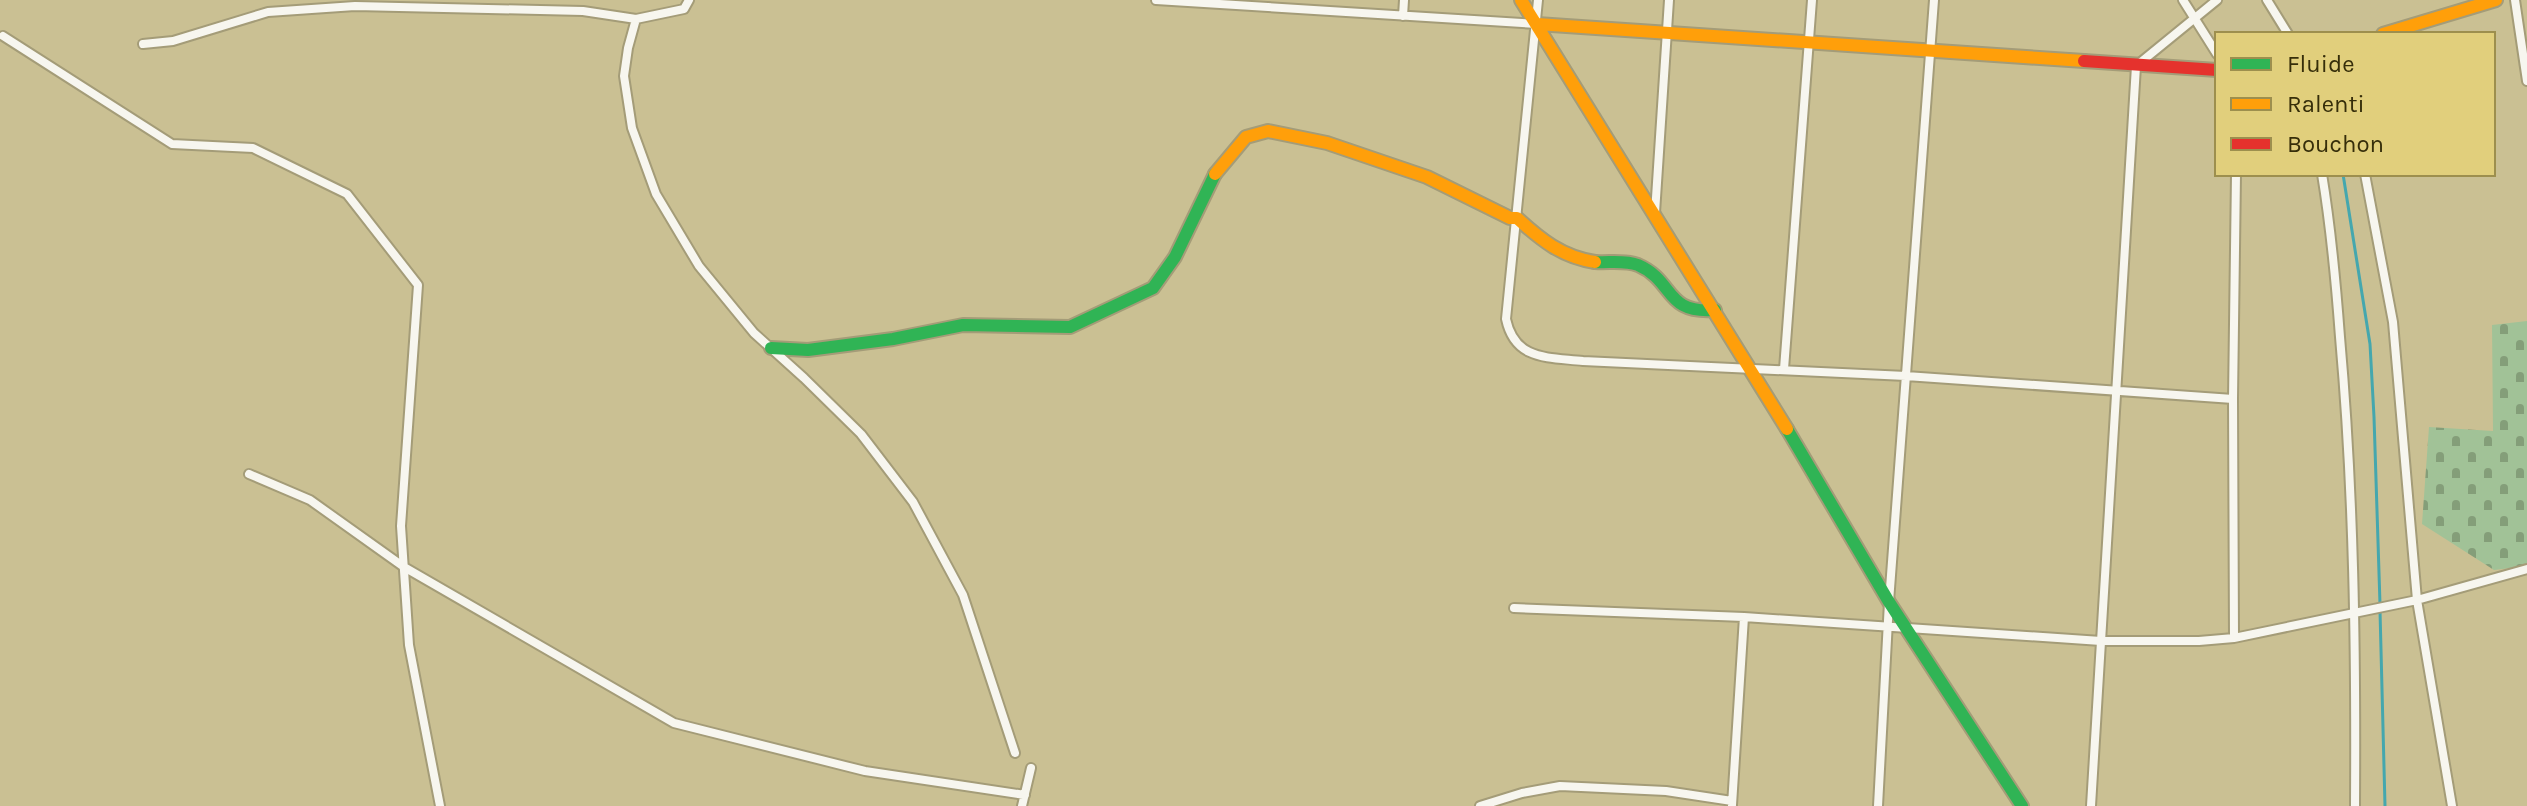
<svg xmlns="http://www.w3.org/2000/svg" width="2527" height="806" font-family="Karla,sans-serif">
  <defs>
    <pattern id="cemetery-stones" width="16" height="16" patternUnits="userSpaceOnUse" patternTransform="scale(2)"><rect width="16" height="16" fill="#a1c297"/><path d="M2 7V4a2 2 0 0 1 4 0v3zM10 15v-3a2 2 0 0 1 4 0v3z" fill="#849e79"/></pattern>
  </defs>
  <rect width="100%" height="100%" fill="#cac093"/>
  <!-- cemetery -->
  <path fill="url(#cemetery-stones)" d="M2527,321V566L2494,570L2422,524L2429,427L2493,431L2492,325Z"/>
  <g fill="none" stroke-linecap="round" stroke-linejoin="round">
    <!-- stream -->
    <path stroke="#45a7ae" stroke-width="3" d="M2343,174L2370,344L2374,417L2380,604
      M2380,611L2385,806"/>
    <!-- street casing -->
    <g stroke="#a49c78" stroke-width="12">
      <path id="street" d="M689,0L684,9L636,19L628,48L624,76L632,128L656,194L699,266L754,333L804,378L861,434L913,502L963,595L1015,753
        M1156,0L1537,24
        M1538,0L1506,319C1515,361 1548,357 1583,361L1906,376L2233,399
        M2183,0L2217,54
        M2267,0L2288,34
        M2515,0L2527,81
        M1403,16L1404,0
        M3,36L172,144L253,148L347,194L418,285L401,526L409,645L440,806
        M143,44L173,41L268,12L355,6L583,11L636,19
        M2322,174C2331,228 2336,283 2340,337C2354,494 2356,649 2355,806
        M2365,174L2393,322L2417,600L2452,806
        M1655,213L1669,0
        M1784,369L1812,0
        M249,474L310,500L404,567L674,723L865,771L1025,795
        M1514,608L1744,617L2101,641H2199L2234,638L2417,600L2527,569
        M2234,638L2233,399L2236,174
        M1732,805L1744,617
        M1022,806L1031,768
        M1480,806L1522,793L1560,786L1666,791L1732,801
        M1878,806L1889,602L1934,0
        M2091,806L2136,66L2217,0"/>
    </g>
    <!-- fast casing -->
    <g stroke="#a49c78" stroke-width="16">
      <path id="fast" d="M1595,262C1609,263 1625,260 1638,265C1675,281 1664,314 1715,310
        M771,348L808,350L893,339L963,325L1070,327L1153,288L1175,257L1215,174
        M1787,429L1889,602L2022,806"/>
    </g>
    <!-- slow casing -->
    <g stroke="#a49c78" stroke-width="16">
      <path id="slow" d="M1521,0L1787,429
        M1537,24L2084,61
        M2383,34L2496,0
        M1215,174L1246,137L1268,131L1327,143L1427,177L1510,218H1517C1541,240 1562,257 1595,262"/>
    </g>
    <!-- jam casing -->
    <g stroke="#a49c78" stroke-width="16">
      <path id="jam" d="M2084,61L2217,70"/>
    </g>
    <!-- street -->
    <use href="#street" stroke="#f7f6ef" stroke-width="8"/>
    <!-- fast -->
    <use href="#fast" stroke="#30b455" stroke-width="12"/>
    <!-- slow -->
    <use href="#slow" stroke="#ff9f0a" stroke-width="12"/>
    <!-- jam -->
    <use href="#jam" stroke="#e5322d" stroke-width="12"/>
  </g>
  <!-- legend -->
  <rect x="2215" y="32" width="280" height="144" fill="#e1cf7c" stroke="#9d8f4e" stroke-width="2"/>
  <rect x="2231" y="58" width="40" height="12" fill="#30b455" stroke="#9d8f4e" stroke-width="2"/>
  <text x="2287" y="72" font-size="24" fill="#362e0a">Fluide</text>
  <rect x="2231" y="98" width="40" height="12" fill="#ff9f0a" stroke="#9d8f4e" stroke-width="2"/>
  <text x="2287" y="112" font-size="24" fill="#362e0a">Ralenti</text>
  <rect x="2231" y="138" width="40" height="12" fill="#e5322d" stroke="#9d8f4e" stroke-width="2"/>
  <text x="2287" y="152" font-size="24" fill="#362e0a">Bouchon</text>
</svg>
